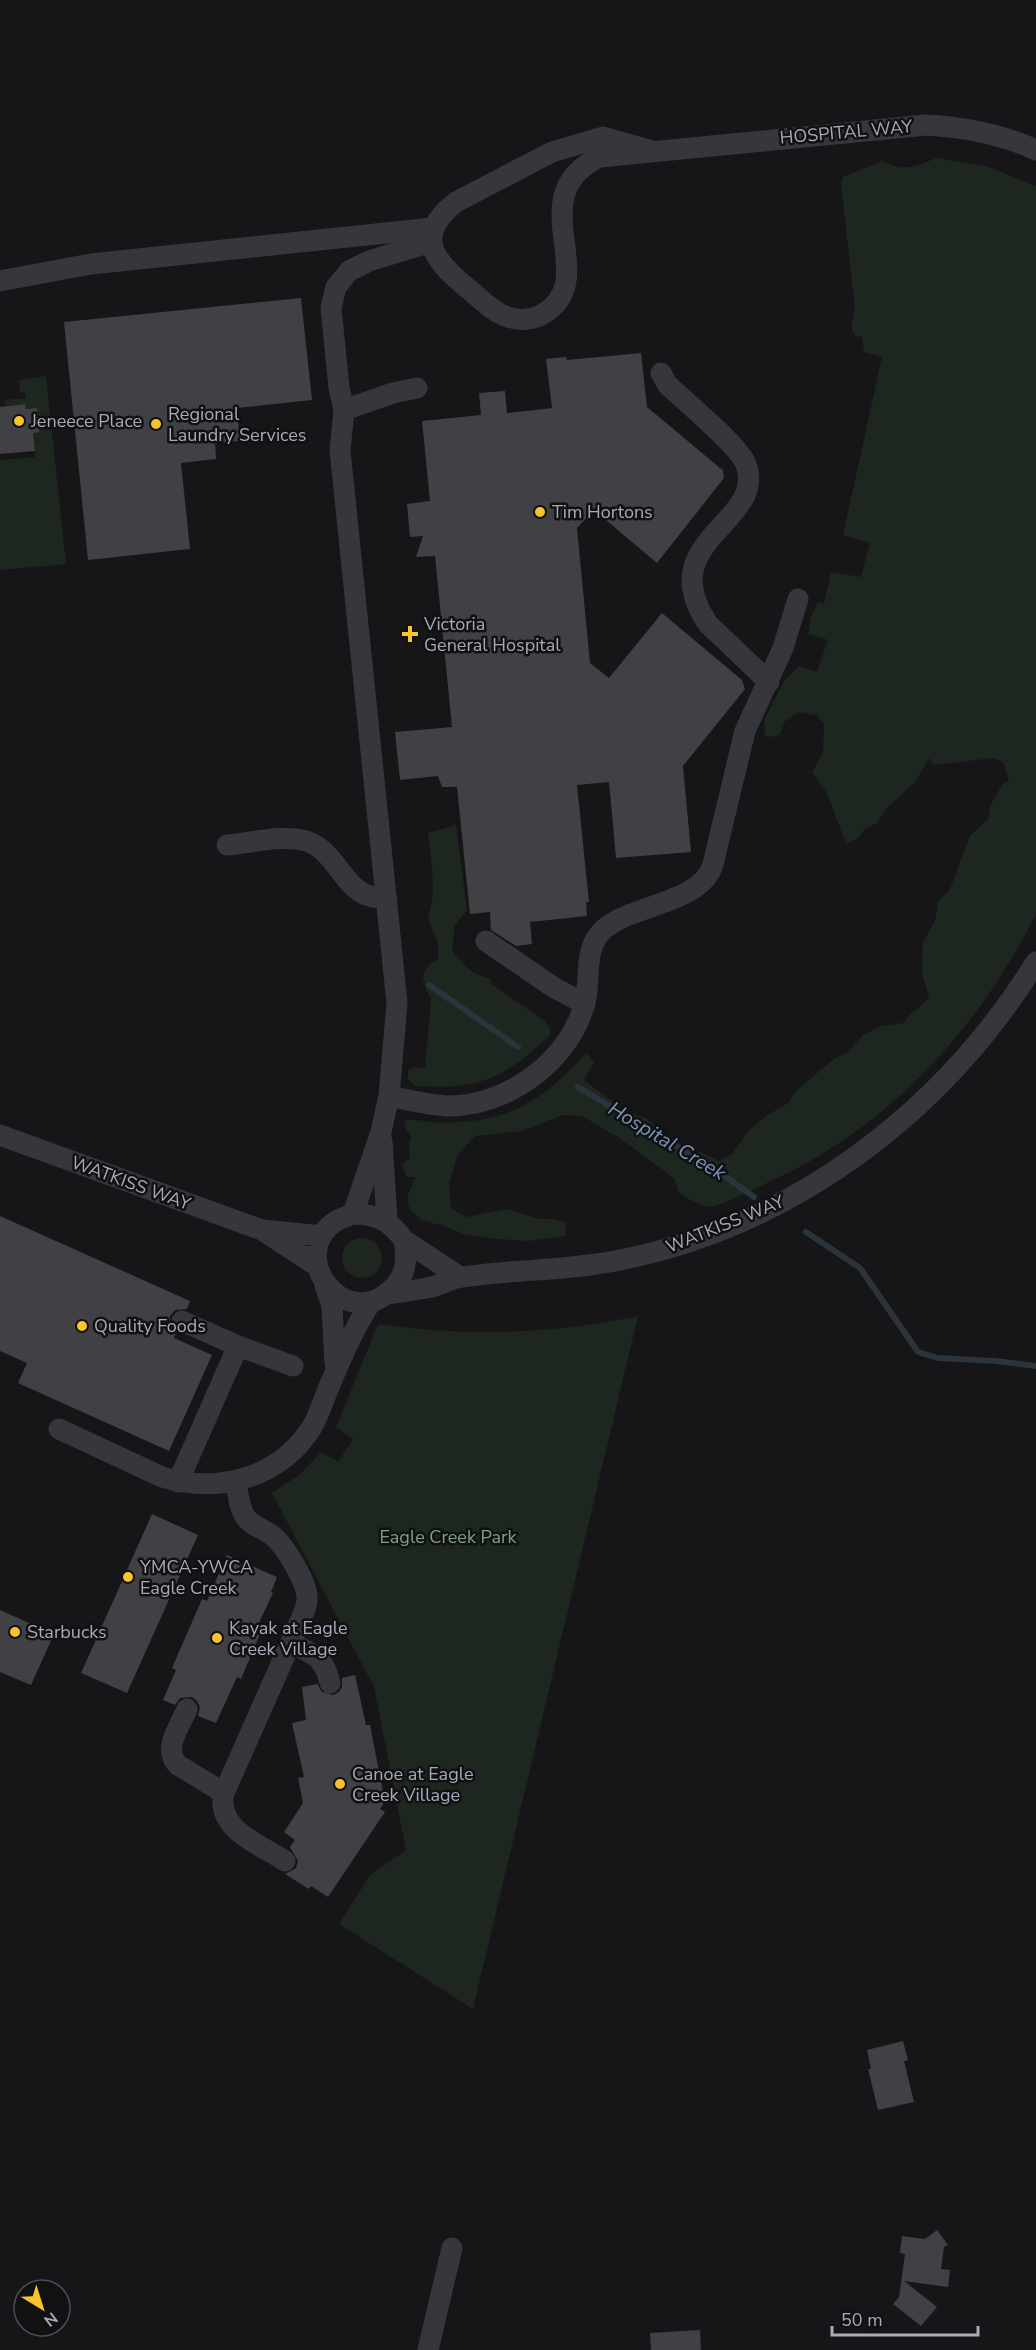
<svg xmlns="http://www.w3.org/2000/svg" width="1036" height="2350" font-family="'Nunito Sans',sans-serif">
  <rect width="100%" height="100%" fill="#161618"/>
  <!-- green -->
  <path fill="#1d261f" d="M936,158L986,166L1036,186V914C979,1029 887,1129 769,1182C758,1187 719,1207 710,1207C698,1206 687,1198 678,1191L675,1179L618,1137L582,1116L563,1115L522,1131L475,1136L458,1154L449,1184L451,1208L466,1217L507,1209L539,1219H555L565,1222L566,1236L528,1241L498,1239L463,1234L444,1226L421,1220L410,1210L407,1198L415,1177H406L402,1165L410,1158L409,1143L411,1137L406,1129L404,1121C415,1118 421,1121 432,1122C441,1123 451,1122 460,1122C519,1119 548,1093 587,1053L594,1063L584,1080L622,1109L647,1119L658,1129L691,1151L701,1152L719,1161L732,1154L748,1131L766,1116L788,1103L796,1091L835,1058L848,1052L863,1035L881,1026L904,1023C909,1012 921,1007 929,998L922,972L923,942L935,921L938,902L950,889L970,836L988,819L991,804L1002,785L1009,780L1003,762L994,758L933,765L929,758L915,782L885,810L878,822L865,829L857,839L846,844L827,793L812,773L823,752L824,723L816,715L798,712L785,721L780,734L772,737L765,736L764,720L784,681L799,666L817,672L828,640L808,634L811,617L818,602L824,603L831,572L861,577L870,543L843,535L882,357L864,352L862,336L855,337L851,326L855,309L841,184L843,177L882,161C904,172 915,167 936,158Z
    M46,376L66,564L0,570V460L35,457L33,433L25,405L6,406L5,400L26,398L25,392L20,393L19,380Z
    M456,825L467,910L455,925L452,950C464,965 472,975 491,979V984L545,1021L550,1028V1035C505,1079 478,1090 415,1086L408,1079V1071L413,1067L425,1068L431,998C420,979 419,971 438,959V944L428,919L433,895L432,866L428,833Z
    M342 1258a20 20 0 1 1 40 0a20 20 0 1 1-40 0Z
    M638,1316L473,2009L339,1924L370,1875L406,1850L374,1687L272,1493L300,1474L321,1452L338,1462L353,1439L336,1427L378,1324C465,1337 552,1334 638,1316Z"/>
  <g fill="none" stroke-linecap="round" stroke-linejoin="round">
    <!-- stream -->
    <path stroke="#2b333c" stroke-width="6" d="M429,985L518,1047
      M578,1087L715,1169L754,1197
      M806,1232L860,1268L918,1352L938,1358L995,1361L1036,1366"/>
  </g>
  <!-- building -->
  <path fill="#404045" d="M301,298L312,400L237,408L240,441L215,443L216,459L181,463L190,549L88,560L64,322Z
    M641,353L647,407L720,468L723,470L724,478L657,563L594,510L577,528L590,663L609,678L662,613L742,680L745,689L683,766L691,852L616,858L609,782L577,785L589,902H586L587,916L530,922L532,944L516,946L491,930L490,912L470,914L457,787H442L438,776L400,780L395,732L452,727L435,556L416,557L423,536L410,537L407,504L430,501L422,421L481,415L479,393L505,391L507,413L552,408L546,359L566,357L567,360Z
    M25,404L26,409L37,408L39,432L33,433L35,451L0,454V407Z
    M0,1216L190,1301L187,1309L175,1310L170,1316L169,1323L176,1332L174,1338L212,1355L169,1451L18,1383L27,1363L0,1351Z
    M152,1514L198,1535L127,1693L81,1673Z
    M227,1555L277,1577L271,1592L273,1593L258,1625L263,1627L241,1679L237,1677L216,1723L198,1716L200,1707L197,1701L192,1697L180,1698L175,1705L163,1700L176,1670L172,1668L202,1599L207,1601Z
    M0,1610L54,1634L31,1685L0,1672Z
    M355,1675L366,1725H370L385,1802L380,1809L385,1812L328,1897L311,1886L309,1889L285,1874L296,1868L298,1861L290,1847L295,1840L284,1832L303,1803L298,1778L304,1777L292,1723L306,1720L302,1687L317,1684L322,1692L333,1695L339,1692L342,1687V1678Z
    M903,2041L908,2060L904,2061L914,2102L878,2110L868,2069H871L867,2050Z
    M937,2230L948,2245L944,2247L941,2269L950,2270L948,2287L904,2281L937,2307L921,2326L893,2304L899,2297L905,2254L900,2253L902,2236L925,2239Z
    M700,2330L701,2350H651L650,2333Z"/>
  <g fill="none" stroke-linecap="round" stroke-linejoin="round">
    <!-- minor -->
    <path stroke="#36373d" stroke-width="21" d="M653,151L603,137L552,152L456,202C411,237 436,263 471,291C482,300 494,313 508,317C518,321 533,320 543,314C604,279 518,195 600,157L926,125C964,127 1001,134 1036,150
      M0,281L91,264L433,228
      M661,373L667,384C684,401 736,443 745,462C771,522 650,539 708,624L769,682
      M344,410L393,393L417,388
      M227,845C252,843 283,834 306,841C334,850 340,881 364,894C371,897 379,898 387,900
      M486,941L553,987L585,1004
      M389,1096C408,1100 428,1105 448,1106C508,1106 569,1061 585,1003C591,978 583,949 603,930C631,904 702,904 713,864L745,731L783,648L798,599
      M0,1135L262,1230L317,1266
      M382,1141L387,1220
      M353,1214L381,1132L389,1096L397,1003L351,557L340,450L344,410L339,388L331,308L336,287L349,271L369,261L431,242
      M353,1214C377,1214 390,1221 404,1240C407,1259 407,1276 391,1290C344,1334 285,1254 336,1221C341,1218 348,1216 353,1214Z
      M263,1230L322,1236
      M404,1240L460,1277
      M325,1285L332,1306L335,1364
      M387,1294C402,1292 417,1290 432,1287C442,1284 452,1278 462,1277C515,1269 568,1271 620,1260C795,1225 943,1112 1036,962
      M238,1346L293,1366
      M59,1429L162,1477C218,1494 279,1479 312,1427C319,1415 323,1402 328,1389C341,1359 353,1330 371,1302
      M178,1482L238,1346L182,1321
      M236,1482C238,1493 239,1508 246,1518C253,1526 265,1530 273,1536C285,1546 306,1581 307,1596C308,1604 304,1611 301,1619L224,1793C215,1829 261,1845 285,1861
      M291,1643C314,1654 324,1657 330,1683
      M187,1709C180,1726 162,1749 178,1765L224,1793
      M428,2350L452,2248"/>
  </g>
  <!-- markers -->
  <g fill="#f9c32c" stroke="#111113" stroke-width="2">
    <circle cx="19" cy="421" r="6"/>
    <circle cx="156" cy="424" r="6"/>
    <circle cx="540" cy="512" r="6"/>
    <path d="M407 625h6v6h6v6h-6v6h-6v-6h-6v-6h6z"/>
    <circle cx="82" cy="1326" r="6"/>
    <circle cx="128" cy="1577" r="6"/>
    <circle cx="15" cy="1632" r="6"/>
    <circle cx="217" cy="1638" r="6"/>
    <circle cx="340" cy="1784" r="6"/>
  </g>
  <g text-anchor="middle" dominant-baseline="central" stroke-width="5" stroke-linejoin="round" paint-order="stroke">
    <!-- street labels -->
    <g font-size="18" fill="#a7abb8" stroke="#111113">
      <text transform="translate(846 132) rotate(-5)">HOSPITAL WAY</text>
      <text transform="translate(131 1183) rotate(20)">WATKISS WAY</text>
      <text transform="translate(725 1224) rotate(-22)">WATKISS WAY</text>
    </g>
    <!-- poi labels -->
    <g font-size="18" fill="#a7abb8" stroke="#111113" text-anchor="start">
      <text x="168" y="414">Regional<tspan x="168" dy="21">Laundry Services</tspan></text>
      <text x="31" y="421">Jeneece Place</text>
      <text x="552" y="512">Tim Hortons</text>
      <text x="424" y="624">Victoria<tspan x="424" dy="21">General Hospital</tspan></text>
      <text x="94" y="1326">Quality Foods</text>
      <text x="140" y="1567">YMCA-YWCA<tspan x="140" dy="21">Eagle Creek</tspan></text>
      <text x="229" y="1628">Kayak at Eagle<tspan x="229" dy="21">Creek Village</tspan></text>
      <text x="27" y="1632">Starbucks</text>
      <text x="352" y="1774">Canoe at Eagle<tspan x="352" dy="21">Creek Village</tspan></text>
    </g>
    <!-- park labels -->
    <g font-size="18" fill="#7da482" stroke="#111113">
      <text x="448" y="1537">Eagle Creek Park</text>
    </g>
    <!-- water labels -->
    <g font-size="20" font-style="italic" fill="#7c96b5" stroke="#111113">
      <text transform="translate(667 1141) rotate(31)">Hospital Creek</text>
    </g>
  </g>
  <!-- north arrow -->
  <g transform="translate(42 2308) rotate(142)"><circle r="28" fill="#111113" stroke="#4d4f55" stroke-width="1.5"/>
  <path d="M0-4.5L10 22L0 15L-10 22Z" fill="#f9c32c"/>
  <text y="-9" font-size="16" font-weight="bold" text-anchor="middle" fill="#a7abb8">N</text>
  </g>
  <!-- scale -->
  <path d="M832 2326v9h146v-9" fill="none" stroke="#a7abb8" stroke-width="3"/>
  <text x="841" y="2326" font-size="18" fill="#a7abb8" stroke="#111113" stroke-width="4.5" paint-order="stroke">50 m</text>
</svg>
